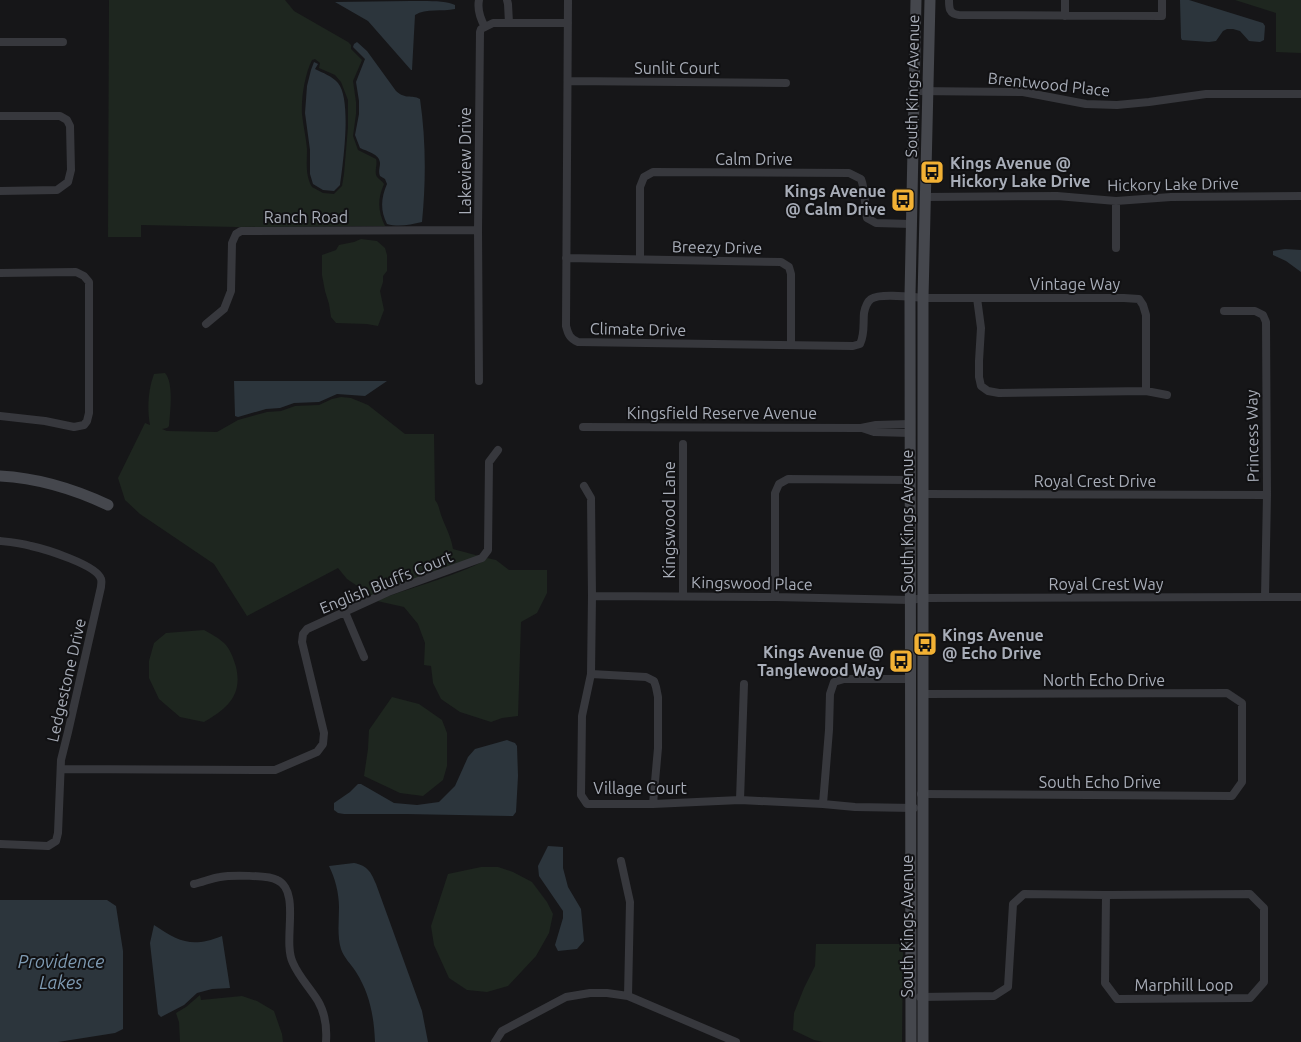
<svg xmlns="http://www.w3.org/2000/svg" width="1301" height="1042" font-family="Ubuntu,sans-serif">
  <rect width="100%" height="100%" fill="#161618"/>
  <!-- green -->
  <path fill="#1e261f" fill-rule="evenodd" d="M109,0H285L294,11L348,42L351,45V49L362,60L353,81L356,102V114L353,136L358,150L376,159C378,165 373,173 378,178C380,180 383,182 384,184C377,200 378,211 385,226L237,227L141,225V237H108ZM315,59L320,63L319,68L335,75L341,82L348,100V127L344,174L342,186L334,194L323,193L312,187C305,175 307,162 307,149C306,137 303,125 302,114C301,97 305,74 312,60Z
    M1235,0H1301V53L1276,52V13Z
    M361,239L377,241L385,248L387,255V271L383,276V282L380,291L384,310L378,326L367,324L336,323L331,317L329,304L325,291L322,275V255L336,250L339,245L354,242Z
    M165,373C174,383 170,412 169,426L167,428L162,429L167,431L217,432L238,420L267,412L281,411L295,406L319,405L332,399L341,397L351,398L368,405L405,434H434L435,500C439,505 439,509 441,515C445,526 451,536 453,549L479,556L372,596L347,579L338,568L247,616L214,564L140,514L125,500L118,478L145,423L150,425C147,408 148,390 154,374Z
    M487,558L496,560L509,570H547V593L537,613L521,622L518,716L502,718L491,722L460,712L441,699L433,683L431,666L424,665L425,643L418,624L404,607L377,601L389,596C406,590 479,568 487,558Z
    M204,630C211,634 219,638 224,643C230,648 234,660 236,667C243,696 226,709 204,722L180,717L159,699L149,678V661L154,643L166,633Z
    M392,697L419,704L442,720L447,733V766L443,780L423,796L400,793L364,776L368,749L369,730Z
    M481,867H498L513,872L532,882L547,902L553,914L549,933L536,956L508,986L487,992L467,990L449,978L434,945L431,926L448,874Z
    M816,944H903L902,1042H823L814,1040L793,1030L794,1013L804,988L815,966Z
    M200,995L201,1000L242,996L257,1001L274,1011L282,1034L283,1042H180L179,1022L176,1013L186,1007Z"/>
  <!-- water -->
  <path fill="#2c353c" d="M1180,0H1189L1263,23L1265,26L1264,40L1260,42L1249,41L1240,31L1233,29H1227L1223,31L1216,41L1209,42L1182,40L1181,38Z
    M411,1C422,1 447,0 455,5V9C442,12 426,8 415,15L412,70H411L368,21L335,2Z
    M357,42L367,51L396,91C406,100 411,94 420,99C426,140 426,181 422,222C410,225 398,227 387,224C380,210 381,198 387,184L385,179L380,176C378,171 380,168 380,163C380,154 366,151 360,148L355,135L359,114V101L356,82L365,59L353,47L354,44Z
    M314,62L318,64L315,69C323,73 332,76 338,83C352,100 343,163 340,185L334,191L323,190L313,184L310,174V150L305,113L307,86L311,70Z
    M1285,249L1301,250V272L1286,261L1273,255V251Z
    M234,381H387L365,396L337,394L319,402L294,403L280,408L266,409L238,417L235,416Z
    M507,740L515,743L517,746L518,776L516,812L513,816L406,814H344L338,813L334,810V803L350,792L358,784H361L394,803L417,805L439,802L455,786L468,757L475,749Z
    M548,846L563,847V868L568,887L581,909L584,941L577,949L558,951L555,945L563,918V911L539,876L538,866Z
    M354,863C368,866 371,872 376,884L422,1011L428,1042H375C374,1017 370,994 356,972C351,964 344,958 341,949C337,936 339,921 339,907C339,893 335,878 329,866Z
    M0,900H107L116,906L123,951V1029L115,1033L58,1042H0Z
    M154,925C179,942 192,948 222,936L230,988L212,989L197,993L184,1005L161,1017L158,1014L150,943Z"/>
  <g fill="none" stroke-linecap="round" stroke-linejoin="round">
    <!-- street -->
    <path stroke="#37383d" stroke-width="8" d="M479,0C477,10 480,18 485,27
      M507,0L508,4L509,23
      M568,0L566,326C568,334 570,339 578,342L853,346L860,344C865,334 863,323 864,313C865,308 867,302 871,299C880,293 912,297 923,298H1124L1139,299L1143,305L1146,315V391
      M949,0C949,8 949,14 959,15L1162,16V0
      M1065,0V16
      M0,42H63
      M568,81L786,83
      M914,91L1023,92L1086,104L1117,105L1149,102L1206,94H1301
      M0,116H60L67,120L70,126L71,170L68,182L57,190L0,191
      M925,197L1057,196L1116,201L1171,197L1301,196
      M1116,201V248
      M566,258L781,262L789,267L791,274V345
      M640,259V187L644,177L653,172L849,173L861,179C866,192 864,205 867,218L876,223L911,224
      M0,273L76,272L84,276L89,282V413L87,421L84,425L74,427L45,421L0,416
      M977,298L981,328L979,361V377L981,386L988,391L999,393L1146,391L1167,395
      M1224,311H1255L1263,315L1266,322L1267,495L1265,597
      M206,324L224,309L231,291L232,243L236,234L241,231L478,230
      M479,381L478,230L480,32L481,29L493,23H568
      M583,427L861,428L876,425L910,424
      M862,428L874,432L910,433
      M683,444V596
      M584,486L591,498L592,596L591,674L582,716L581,795L587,804H653L740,800L823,804L855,807L914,808
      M924,494L1267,495
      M0,541C10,542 21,543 31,546C45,549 97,565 101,579C102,582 101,584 101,587L68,732L61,760L58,833L56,841L48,846L0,844
      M592,596L775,597L910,600L924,598L1301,597
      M775,597V493L779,484L788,479L910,480
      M345,612L364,657
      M591,674L646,677L654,681L656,687L658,697V748L653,804
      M61,769L275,770L317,752L323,744L324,733L302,642L303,634L307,629L388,592L482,558L488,550L489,462L498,450
      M921,794L1232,796L1242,782V703L1227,693L924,694
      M740,800L744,684
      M823,804L829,730L830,694L834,682L844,679H911
      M621,861L630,902L628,996
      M194,884C203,882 212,878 220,877C230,875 269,875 277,880C284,883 288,891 289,898C293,916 285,947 293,963C299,977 310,988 318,1001C325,1013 327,1028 326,1042
      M1250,894L1264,908V982L1250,998L1117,999L1105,983L1106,895Z
      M920,997L994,996L1008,987L1013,904L1024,894L1106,895
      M495,1042L502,1031L566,997L590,993H607L628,996L736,1042"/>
    <!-- secondary -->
    <path stroke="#45474d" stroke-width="11" d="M0,476C38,478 74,489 108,505
      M911,1042L910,296L916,0
      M923,1042V298L930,0"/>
  </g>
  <!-- icons -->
  <defs>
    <g id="bus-square" transform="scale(1.25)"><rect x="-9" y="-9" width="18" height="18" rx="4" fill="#f2b134" stroke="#111113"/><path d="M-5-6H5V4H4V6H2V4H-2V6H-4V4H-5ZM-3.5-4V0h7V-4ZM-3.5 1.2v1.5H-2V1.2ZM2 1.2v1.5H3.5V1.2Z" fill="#111"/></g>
  </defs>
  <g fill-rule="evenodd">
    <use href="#bus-square" x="932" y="172"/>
    <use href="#bus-square" x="903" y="200"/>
    <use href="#bus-square" x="925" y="644"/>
    <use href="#bus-square" x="901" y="661"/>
  </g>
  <g text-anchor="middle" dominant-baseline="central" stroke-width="4" stroke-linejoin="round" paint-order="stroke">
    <!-- street labels -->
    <g font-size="16" fill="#a8adb8" stroke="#111113">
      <text x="677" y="68">Sunlit Court</text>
      <text transform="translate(1049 84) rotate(6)">Brentwood Place</text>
      <text transform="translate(912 86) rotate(-89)">South Kings Avenue</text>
      <text x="754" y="159">Calm Drive</text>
      <text transform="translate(465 161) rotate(-90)">Lakeview Drive</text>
      <text transform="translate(1173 184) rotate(-1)">Hickory Lake Drive</text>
      <text x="306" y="217">Ranch Road</text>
      <text transform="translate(717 247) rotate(1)">Breezy Drive</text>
      <text x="1075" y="284">Vintage Way</text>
      <text transform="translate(638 329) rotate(1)">Climate Drive</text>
      <text x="722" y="413">Kingsfield Reserve Avenue</text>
      <text transform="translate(1252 436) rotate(-91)">Princess Way</text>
      <text x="1095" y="481">Royal Crest Drive</text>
      <text transform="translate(669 520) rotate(-90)">Kingswood Lane</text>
      <text transform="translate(907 521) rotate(-90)">South Kings Avenue</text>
      <text transform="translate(386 582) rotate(-22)">English Bluffs Court</text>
      <text transform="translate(752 583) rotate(1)">Kingswood Place</text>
      <text x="1106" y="584">Royal Crest Way</text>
      <text transform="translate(66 680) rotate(-77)">Ledgestone Drive</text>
      <text x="1104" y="680">North Echo Drive</text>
      <text x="1100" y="782">South Echo Drive</text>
      <text x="640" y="788">Village Court</text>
      <text transform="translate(907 926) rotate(-90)">South Kings Avenue</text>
      <text x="1184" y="985">Marphill Loop</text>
    </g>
    <!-- poi labels -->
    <g font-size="16" font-weight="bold" fill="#a8adb8" stroke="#111113" text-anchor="start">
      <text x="950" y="163">Kings Avenue @<tspan x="950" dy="18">Hickory Lake Drive</tspan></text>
      <text x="886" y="191" text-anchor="end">Kings Avenue<tspan x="886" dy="18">@ Calm Drive</tspan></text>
      <text x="942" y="635">Kings Avenue<tspan x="942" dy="18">@ Echo Drive</tspan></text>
      <text x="884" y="652" text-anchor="end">Kings Avenue @<tspan x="884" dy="18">Tanglewood Way</tspan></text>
    </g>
    <!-- water labels -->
    <g font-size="18" font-style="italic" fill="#7f9bb3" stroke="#111113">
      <text x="61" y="961">Providence<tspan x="61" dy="21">Lakes</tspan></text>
    </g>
  </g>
</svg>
